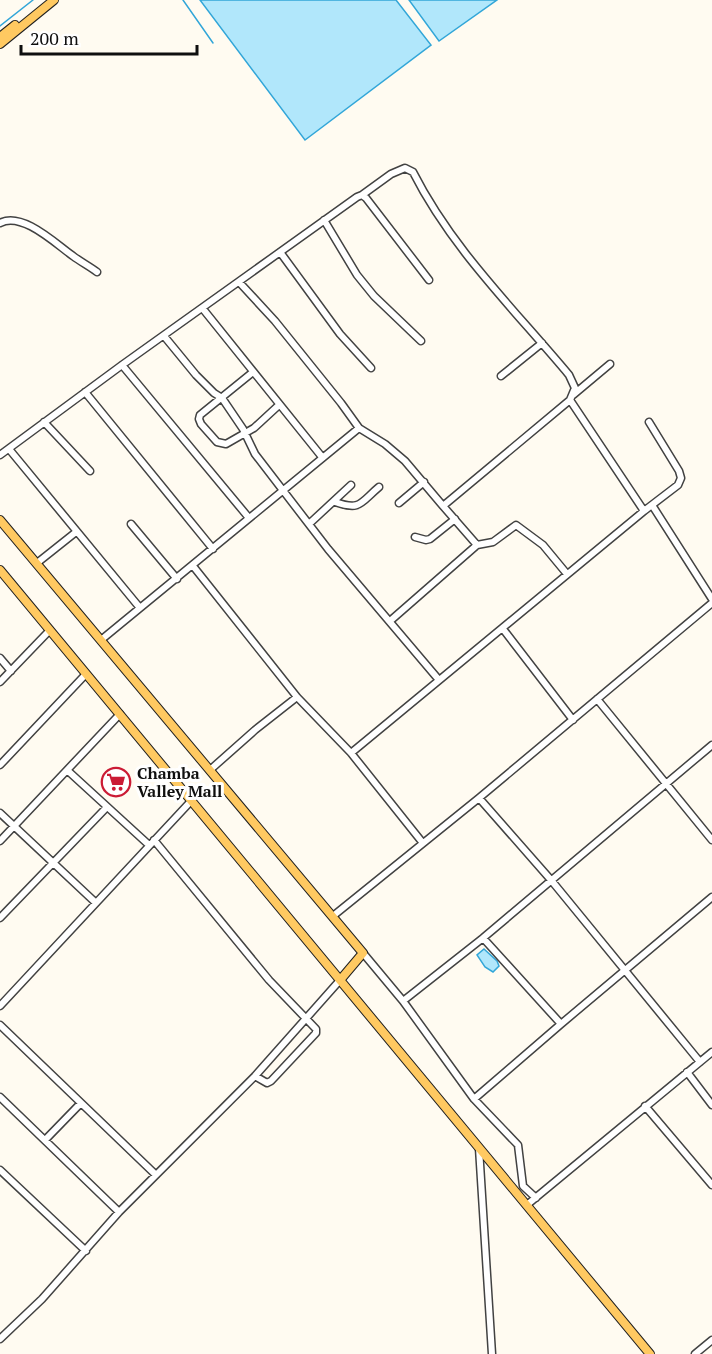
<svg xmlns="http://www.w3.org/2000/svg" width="712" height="1354" font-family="'PT Serif',serif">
  <rect width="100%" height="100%" fill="#fffbf1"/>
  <!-- water -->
  <path fill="#b1e7fb" stroke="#32a6d8" stroke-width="1.5" d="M200,0H396L431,45L305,140Z
    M409,0H497L439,41Z
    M484,949L497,961L499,966L493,972L485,967L477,955Z"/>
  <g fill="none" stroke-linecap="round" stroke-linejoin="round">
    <!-- stream -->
    <path stroke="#32a6d8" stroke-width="1.5" d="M183,0L213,43
      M0,26L33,0"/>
    <!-- minor casing -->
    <g stroke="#424242" stroke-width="9">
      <path id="minor" d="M362,195L391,174L405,168L413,172C452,249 514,309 569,375L575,388L570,400L443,506L477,545
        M324,220L357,275L374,296L421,341
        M0,223C22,211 56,244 73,256C81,262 89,266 97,272
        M280,252L340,334L371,368
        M239,282L275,321L341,403L359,428L385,444L405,461L443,506
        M203,309L322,457
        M164,336L196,375L214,393L222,398L243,429L255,454L328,549L439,680
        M122,365L249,518
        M253,372L200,415L199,419L201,424L217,442L226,444L254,428L279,405
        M501,376L542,343
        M85,392L213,549
        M573,395L610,364
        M570,400L644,511
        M44,422L90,471
        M9,449L140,608
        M0,455L122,365L357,197L362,195L366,198L429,280
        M335,502C361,511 360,503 379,487
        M399,503L424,482
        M652,505L712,599
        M131,524L177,579
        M309,524L351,485
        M415,537L426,540L430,539L455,519
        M37,563L76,532
        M193,566L297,697L351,753L422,842
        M390,621L477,545L493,542L516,525L543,545L567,574
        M503,629L573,720
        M101,640L359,428
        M0,658L11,671
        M0,682L50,630
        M597,699L712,840
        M351,753L644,511L678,485L681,478L679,471L649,422
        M0,765L86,674
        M67,770L149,845
        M210,770L255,730L297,697
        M479,798L551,880L700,1062
        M0,813L96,903
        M154,840L269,980L316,1029V1033L271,1081L267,1083L255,1076
        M0,841L120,714
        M333,916L479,798L712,603
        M0,918L107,807
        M483,938L561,1024
        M363,953L403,1001L474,1099L518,1145L523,1186L536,1198
        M403,1001L483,938L712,745
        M0,1006L192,800
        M0,1025L156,1175
        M687,1072L712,1105
        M0,1097L119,1212
        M474,1099L561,1024L712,897
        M645,1106L712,1185
        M45,1140L80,1104
        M479,1148L492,1354
        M0,1170L86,1251
        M528,1204L712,1052
        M0,1339L42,1299L119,1212L255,1076L341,979
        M695,1354L712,1340"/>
    </g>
    <!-- major casing -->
    <g stroke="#202020" stroke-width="10">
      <path id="major" d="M0,37L15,25
        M0,44L54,0
        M0,520L363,953L341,979
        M0,570L650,1354"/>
    </g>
    <!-- minor -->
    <use href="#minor" stroke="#fff" stroke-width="6"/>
    <!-- major -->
    <use href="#major" stroke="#ffc961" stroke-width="8"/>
  </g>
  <!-- icons -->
  <defs>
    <g id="supermarket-ring" transform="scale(1.5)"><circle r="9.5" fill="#fff" stroke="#cb1b35" stroke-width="1.5"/><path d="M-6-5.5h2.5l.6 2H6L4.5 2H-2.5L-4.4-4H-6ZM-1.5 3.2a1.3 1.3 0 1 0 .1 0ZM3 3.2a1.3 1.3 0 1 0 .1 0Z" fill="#cb1b35"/></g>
  </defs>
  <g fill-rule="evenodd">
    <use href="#supermarket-ring" x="116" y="782"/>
  </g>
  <g text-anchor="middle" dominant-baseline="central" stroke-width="6" stroke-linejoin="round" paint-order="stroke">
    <!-- poi labels -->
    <g font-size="16" font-weight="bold" fill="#0f0f0f" stroke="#fff" text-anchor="start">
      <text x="137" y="773">Chamba<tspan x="137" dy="18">Valley Mall</tspan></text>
    </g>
  </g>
  <!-- scale -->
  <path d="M21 45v9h176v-9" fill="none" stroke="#0f0f0f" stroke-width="3"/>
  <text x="30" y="45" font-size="18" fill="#0f0f0f" stroke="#ffffff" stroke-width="4.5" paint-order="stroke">200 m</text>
</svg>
